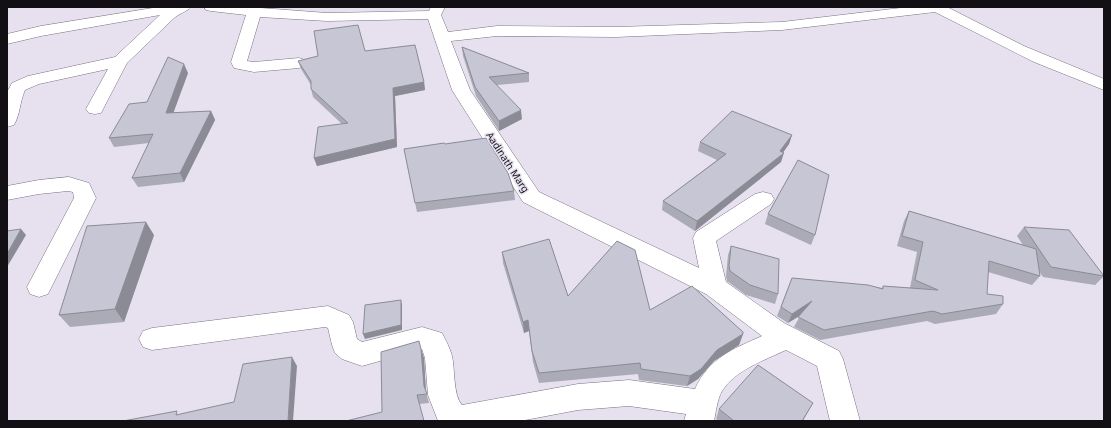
<svg xmlns="http://www.w3.org/2000/svg" width="1111" height="428" font-family="'Noto Sans',sans-serif">
  <rect width="100%" height="100%" fill="#e7e0ef"/>
  <g fill="none" stroke-linecap="round" stroke-linejoin="round">
    <!-- street casing -->
    <g stroke="#797280" stroke-width="1">
      <path id="street" d="M159,7H191C188,11 178,14 173,19L127,63L101,113L95,114L89,113L86,109L108,69L39,84L25,90C20,101 20,115 14,125L7,127V92L12,83L28,76L115,57L160,15L41,36L7,44V34L41,26Z
        M204,7H248L327,13L429,11L431,7H445L441,15L448,32L497,26L616,27L782,22L909,7H947L1024,46L1104,79V90L1034,62L935,12L782,30L616,37L497,36L451,41L470,90L539,192L699,268L693,238L696,232L755,194L763,192L771,194L774,199L771,204L716,241L726,282L784,323L839,351L843,359L860,421H830L817,366L786,350C765,360 735,370 722,391C717,400 716,412 714,421H684L686,414L629,406L578,410L520,421H438L428,395L425,358L422,349L362,366L342,359L335,353L332,345L328,328L325,327L152,350L143,347L139,339L143,331L152,328L328,306L349,315L353,322L357,339L362,342L422,327L442,333C446,341 450,348 452,356C455,368 453,396 462,405L578,384L629,380L695,389C709,358 733,349 762,336L706,294L523,202L452,90L428,19L327,21L260,17L247,61L254,62L299,58L305,60L307,63L305,66L299,68L254,72L234,68L231,62L246,15L211,11L206,10Z
        M69,177L89,183L96,198L48,294L39,297L30,294L27,287L74,198L73,192L68,191L39,194L7,200V186L39,180Z"/>
    </g>
    <!-- street -->
    <use href="#street" fill="#fff" fill-rule="evenodd"/>
  </g>
  <!-- wall -->
  <path fill="#abaab7" d="M462,47L529,73V82L497,85L522,119L499,131L476,96L463,56Z
    M365,51L424,82L425,90L395,96L397,147L317,166L314,158L342,124L313,97L311,89V85L301,69L298,61Z
    M188,73L173,113L211,111L215,120L184,182L138,187L132,178L149,143L114,147L109,138L147,102Z
    M792,135L789,144L783,152L781,162L695,231L662,210L663,201L717,160L698,151L700,142Z
    M445,144L514,191L515,200L417,212L404,149Z
    M909,211L1023,245L1017,236L1024,227L1104,276L1095,285L1043,277L1039,271L1040,276L1032,285L988,272L987,294L1003,304L996,314L935,324L927,321L820,340L794,327L800,316L788,323L777,316L792,278L882,288L883,286L910,288L917,252L897,246L904,221Z
    M768,214L815,235L811,245L765,224Z
    M154,235L124,322L70,327L59,315Z
    M731,246L778,294L775,304L746,295L727,281L726,276L728,255Z
    M502,252L568,296L650,310L743,334L739,345L714,361L698,379L687,386L639,380L638,374L539,383L533,362L529,331L524,333L503,263Z
    M421,349L424,358L426,392L429,403L419,404L382,412Z
    M813,403L803,421H719L716,419L719,409Z"/>
  <!-- shaded-wall -->
  <path fill="#8b8b95" d="M184,64L188,73L170,122L166,113Z
    M424,82L425,90L395,96L397,147L317,166L314,158L393,88Z
    M521,110L522,119L499,131V121Z
    M211,111L215,120L184,182L180,173Z
    M792,135L789,144L780,157L784,153L781,162L695,231L697,221Z
    M146,222L154,235L124,322L115,309Z
    M21,229L26,235L7,267V254Z
    M401,300L402,305V330L365,339L363,334Z
    M812,301L808,310L788,323L792,314Z
    M528,320L529,331L524,333L523,322Z
    M743,334L739,345L714,361L698,379L687,386L690,376L717,350Z
    M421,349L424,358L426,395L424,386Z
    M292,357L297,366L293,421H288Z"/>
  <!-- building -->
  <path fill="#c7c6d5" stroke="#8b8b95" d="M358,25L365,51L415,45L424,82L393,88L395,139L314,158L318,127L348,123L311,89V81L298,61L318,56L314,31Z
    M462,47L529,73L489,77L521,110L499,121L475,87Z
    M168,57L184,64L166,113L211,111L180,173L132,178L153,134L109,138L129,104L147,102Z
    M732,111L792,135L780,151L784,153L697,221L663,201L726,154L700,142Z
    M486,138L508,173L514,191L415,203L404,149L444,143L445,144Z
    M798,160L829,175L815,235L768,214Z
    M909,211L1036,249L1040,276L989,261L987,294L1003,296V304L942,314L933,311L824,330L798,317L812,301L792,314L781,307L792,278L868,285L883,289V286L938,290L915,280L923,242L902,236Z
    M146,222L115,309L59,315L87,226Z
    M1024,227L1069,230L1104,276L1051,267Z
    M21,229L7,254V231Z
    M549,239L568,296L617,241L635,250L650,310L692,286L743,332V334L717,350L701,369L690,376L641,369L640,363L539,373L532,351L528,320L523,322L502,252Z
    M731,246L779,259L778,294L750,285L730,271L729,266Z
    M401,300V325L363,334L365,305Z
    M419,341L421,349L424,386L427,394L417,395L424,421H346L382,412L381,352Z
    M292,357L288,421H123L177,411L176,415L234,402L243,364Z
    M758,365L813,403L802,421H734L719,409Z"/>
  <g text-anchor="middle" dominant-baseline="central" stroke-width="3" stroke-linejoin="round" paint-order="stroke">
    <!-- street labels -->
    <g font-size="10" fill="#131015" stroke="#e7e0ef">
      <text transform="translate(508 162) rotate(57)">Aadinath Marg</text>
    </g>
  </g>
  <!-- border -->
  <rect width="1111" height="428" fill="none" stroke="#131015" stroke-width="16"/>
</svg>
